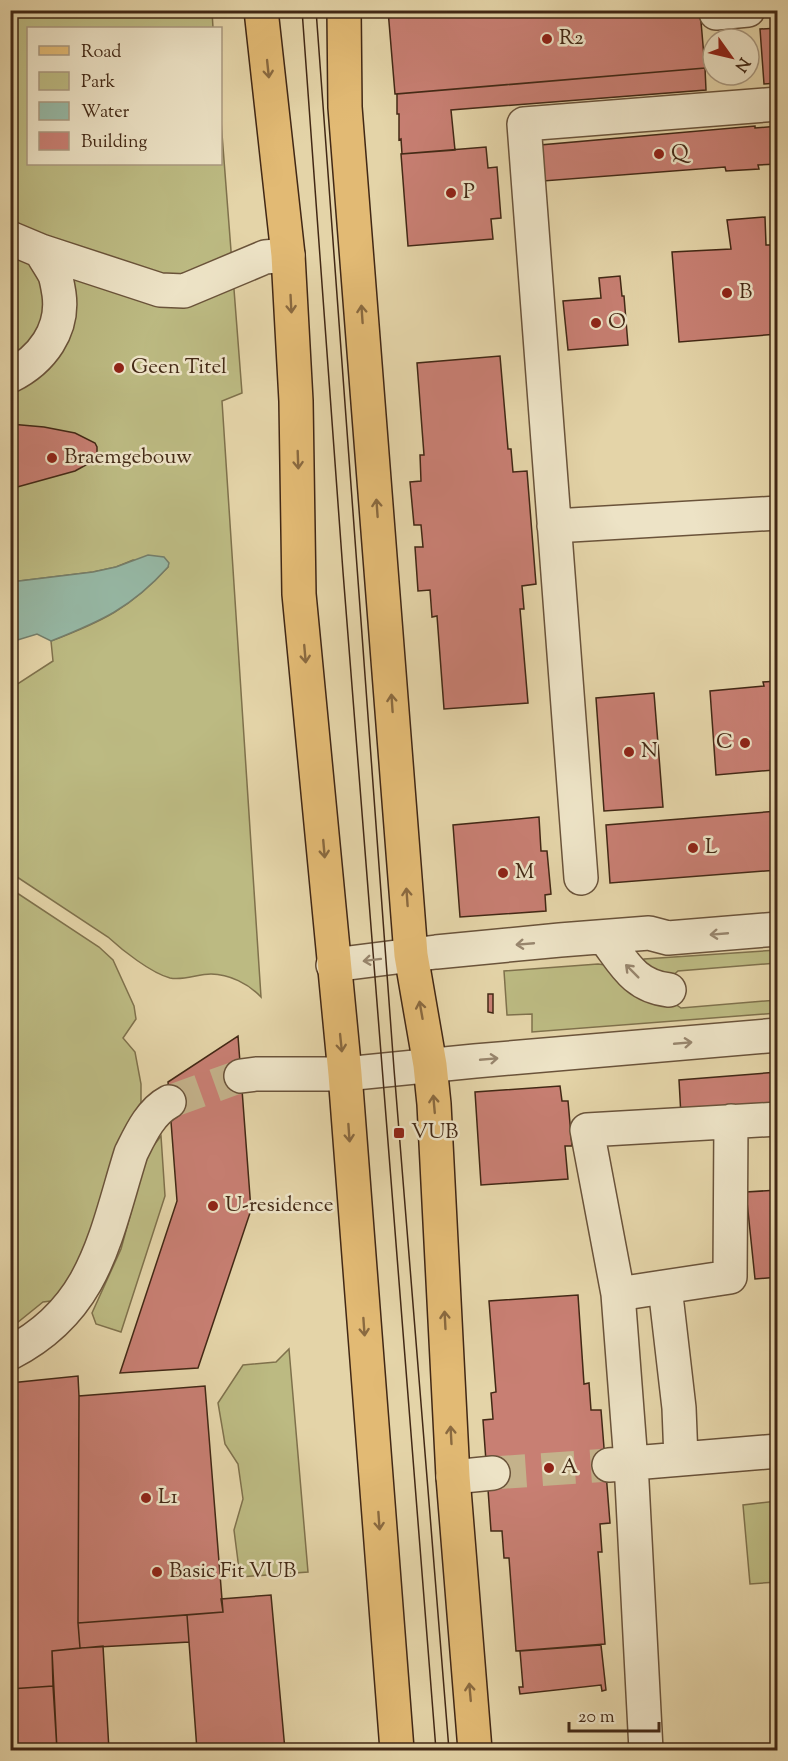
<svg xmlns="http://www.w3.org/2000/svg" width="788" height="1761" font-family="'Sorts Mill Goudy',serif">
  <rect width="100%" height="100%" fill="#e4d4a8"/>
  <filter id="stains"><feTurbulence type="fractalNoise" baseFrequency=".00333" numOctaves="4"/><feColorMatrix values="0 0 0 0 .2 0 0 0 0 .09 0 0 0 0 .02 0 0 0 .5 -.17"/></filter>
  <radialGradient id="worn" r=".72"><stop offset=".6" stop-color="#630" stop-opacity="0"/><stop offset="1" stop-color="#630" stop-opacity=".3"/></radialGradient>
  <!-- green -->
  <path fill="#bcba82" stroke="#7f714c" stroke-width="1.5" d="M11,11H212L213,28H28V164H220L221,121L242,393L222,401L261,997C249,984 229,974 211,974C198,974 183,981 170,978C151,973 122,950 108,937L11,873L10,686L13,687L53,661L51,641C101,622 131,608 168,567L133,560L116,567L93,572L11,582Z
    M11,889L99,947L113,960L134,1006L136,1019L123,1038L135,1052L141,1084V1121L67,1299L43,1302L17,1323L11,1332Z
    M777,950V963L678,971L668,980L640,963L644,959Z
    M598,964L606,965L668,999L681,1008L777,1000V1013L532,1032V1014L507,1015L504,971Z
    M161,1136L165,1196L121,1332L96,1324L92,1313L121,1249L147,1154Z
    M289,1349L308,1572L240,1577L234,1530L243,1499L238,1464L225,1444L218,1403L243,1365L276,1362Z
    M777,1501V1582L750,1584L743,1505Z"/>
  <!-- water -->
  <path fill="#96b8a5" stroke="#747e6b" stroke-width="1.5" d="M148,555L164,557L169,563L168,567C131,608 101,621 51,641L37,634L11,642V582L93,572L116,567Z"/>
  <!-- building -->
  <path fill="#c87f73" stroke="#422815" stroke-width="1.5" d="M388,10H700L705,68L395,94Z
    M778,28V83L764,84L760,29Z
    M705,68L706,90L451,110L455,150L402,154L401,139L399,140V114H397V94Z
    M755,126V128L778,126V164L758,165L759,169L726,171L725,167L543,181L540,145Z
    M486,147L488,168L497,167L501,218L491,219L493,239L408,246L401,154Z
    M765,217L766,245H778V334L679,342L672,252L731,249L727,220Z
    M620,276L622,296H624L628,345L568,350L563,301L601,298L599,278Z
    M500,356L508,449H511L513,472L527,471L536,584L522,586L524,609H520L528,703L444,709L437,616L432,617L430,590L418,591L415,547H423L421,525H414L410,482L421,481L420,455H424L417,363Z
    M10,424L44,427L75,433L95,443L97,447V454L88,464L75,471L10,489Z
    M778,681V798H775L774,770L716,775L710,691L764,686L763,682Z
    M654,693L663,807L604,811L596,698Z
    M778,811V870L610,883L606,825Z
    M539,817L541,851H547L551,894L545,895L546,911L460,917L453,825Z
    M488,994H493V1013L488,1012Z
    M238,1036L251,1210L198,1368L120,1373L177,1201L168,1082Z
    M778,1072V1109L681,1116L679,1080Z
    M560,1086L562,1101H568L572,1146H565L568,1179L481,1185L475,1092Z
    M778,1190V1277L755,1279L746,1192Z
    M578,1295L584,1384L589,1383L591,1410H601L610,1523L600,1524L602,1552H598L605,1644L516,1651L509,1558H504L502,1531H491L483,1420L493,1419L491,1393L496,1392L489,1301Z
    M78,1376L79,1396L78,1623L80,1648L52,1651L53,1686L10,1689V1383Z
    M205,1386L223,1612L78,1623L79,1396Z
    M271,1595L285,1750H197L187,1615L223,1612L221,1599Z
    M187,1615L189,1642L80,1648L78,1623Z
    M601,1645L606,1690L602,1691L601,1685L520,1694L519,1687H523L520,1651Z
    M103,1646L109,1750H57L52,1651Z
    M53,1686L57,1750H10V1689Z"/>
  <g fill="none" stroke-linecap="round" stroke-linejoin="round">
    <!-- minor-tunnel -->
    <path stroke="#c4b28b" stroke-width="33" stroke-dasharray="33 16" stroke-linecap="butt" d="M169,1102L241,1076
      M493,1473L609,1465"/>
    <!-- minor casing -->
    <g stroke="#6a533a" stroke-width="36">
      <path id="minor" d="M716,13L748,10
        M10,238L41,251L160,290L184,291L265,257L288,255
        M10,376C42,360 64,330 59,294C58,288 57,281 55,275C51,267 45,259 41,251
        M554,526L778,513
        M581,878L524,124L778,104
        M605,938C624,963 634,986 669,990
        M333,965L436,952L560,940L649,933L668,938L778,929
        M241,1076L256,1074H345L475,1061L778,1035
        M665,1287L679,1408L681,1459
        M618,1294L730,1277L731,1121
        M10,1353C96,1309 105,1236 131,1153C140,1135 150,1112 169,1102
        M609,1465L778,1451
        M453,1477L493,1473
        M646,1750L631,1463L618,1294L587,1130L778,1119"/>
    </g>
    <!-- major casing -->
    <g stroke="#422815" stroke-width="36">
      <path id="major" d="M261,10L288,255L296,401L299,594L345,1074L397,1750
        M344,10L345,107L411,955L430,1065L434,1104L453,1477L475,1750"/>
    </g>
    <!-- minor -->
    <use href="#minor" stroke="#ede3c6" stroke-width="33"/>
    <!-- major -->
    <use href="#major" stroke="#e2ba74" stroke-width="33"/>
    <!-- tram -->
    <path stroke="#422815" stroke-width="1.5" d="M302,10L343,572L436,1750
      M316,10L394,1069L449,1750"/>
  </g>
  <!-- one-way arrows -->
  <defs><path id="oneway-shaft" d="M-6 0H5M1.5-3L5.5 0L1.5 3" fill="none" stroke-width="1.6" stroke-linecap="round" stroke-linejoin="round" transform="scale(1.5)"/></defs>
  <g stroke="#8a6a40">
    <use href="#oneway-shaft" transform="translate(268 69) rotate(84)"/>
    <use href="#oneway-shaft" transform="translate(291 304) rotate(87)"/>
    <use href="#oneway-shaft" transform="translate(362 314) rotate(-94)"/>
    <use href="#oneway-shaft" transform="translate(298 460) rotate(88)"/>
    <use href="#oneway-shaft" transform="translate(377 508) rotate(-94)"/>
    <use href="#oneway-shaft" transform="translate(305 654) rotate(85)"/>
    <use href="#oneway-shaft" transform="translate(392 703) rotate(-94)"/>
    <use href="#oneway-shaft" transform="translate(324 849) rotate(85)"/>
    <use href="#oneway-shaft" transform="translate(407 897) rotate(-94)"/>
    <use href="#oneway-shaft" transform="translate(421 1010) rotate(-100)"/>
    <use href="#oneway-shaft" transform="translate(341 1043) rotate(84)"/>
    <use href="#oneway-shaft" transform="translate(434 1104) rotate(-95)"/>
    <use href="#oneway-shaft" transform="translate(349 1133) rotate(86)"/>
    <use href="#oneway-shaft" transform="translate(445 1320) rotate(-93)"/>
    <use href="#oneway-shaft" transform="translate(364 1327) rotate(86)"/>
    <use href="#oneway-shaft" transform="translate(451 1435) rotate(-93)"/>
    <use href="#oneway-shaft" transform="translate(379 1521) rotate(86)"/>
    <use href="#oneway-shaft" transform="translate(470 1692) rotate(-95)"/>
  </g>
  <g stroke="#98866e">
    <use href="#oneway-shaft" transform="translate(719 934) rotate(175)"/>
    <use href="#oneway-shaft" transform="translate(525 944) rotate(175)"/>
    <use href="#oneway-shaft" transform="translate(372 960) rotate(173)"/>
    <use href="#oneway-shaft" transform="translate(632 971) rotate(-135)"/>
    <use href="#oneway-shaft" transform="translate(683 1043) rotate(-5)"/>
    <use href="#oneway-shaft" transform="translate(489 1059) rotate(-5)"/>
  </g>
  <!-- markers -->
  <g fill="#8f2418" stroke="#ede3c6" stroke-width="2">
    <circle cx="547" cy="39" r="6"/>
    <circle cx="659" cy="154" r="6"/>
    <circle cx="451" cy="193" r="6"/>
    <circle cx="727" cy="293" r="6"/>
    <circle cx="596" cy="323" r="6"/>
    <circle cx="119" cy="368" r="6"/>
    <circle cx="52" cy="458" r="6"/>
    <circle cx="745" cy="743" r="6"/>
    <circle cx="629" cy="752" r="6"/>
    <circle cx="693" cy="848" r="6"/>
    <circle cx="503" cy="873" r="6"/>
    <rect x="393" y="1127" width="12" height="12" rx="3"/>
    <circle cx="213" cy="1206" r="6"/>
    <circle cx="549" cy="1468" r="6"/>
    <circle cx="146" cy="1498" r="6"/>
    <circle cx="157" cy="1572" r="6"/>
  </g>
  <g text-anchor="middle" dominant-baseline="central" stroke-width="5" stroke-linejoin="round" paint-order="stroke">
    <!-- poi labels -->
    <g font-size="21" fill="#422815" stroke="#ede3c6" text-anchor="start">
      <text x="559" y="39">R2</text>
      <text x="671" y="154">Q</text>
      <text x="463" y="193">P</text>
      <text x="739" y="293">B</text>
      <text x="608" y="323">O</text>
      <text x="131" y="368">Geen Titel</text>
      <text x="64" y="458">Braemgebouw</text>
      <text x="733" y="743" text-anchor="end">C</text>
      <text x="641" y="752">N</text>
      <text x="705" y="848">L</text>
      <text x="515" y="873">M</text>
      <text x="411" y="1133">VUB</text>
      <text x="225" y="1206">U-residence</text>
      <text x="561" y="1468">A</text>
      <text x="158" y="1498">L1</text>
      <text x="169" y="1572">Basic Fit VUB</text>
    </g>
  </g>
  <!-- margin -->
  <rect width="788" height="1761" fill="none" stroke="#e4d4a8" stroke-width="36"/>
  <rect x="12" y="12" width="764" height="1737" fill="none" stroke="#422815" stroke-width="3"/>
  <rect x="18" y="18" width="752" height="1725" fill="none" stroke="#422815" stroke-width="1.5"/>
  <!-- legend -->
  <rect x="27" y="27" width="195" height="138" fill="#ede3c6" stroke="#a9987f" stroke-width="1.5"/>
  <rect x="39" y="46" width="30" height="9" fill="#e2ba74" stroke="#a9987f" stroke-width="1.5"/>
  <text x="81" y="57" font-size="18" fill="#422815">Road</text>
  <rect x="39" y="72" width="30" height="18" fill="#bcba82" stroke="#a9987f" stroke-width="1.5"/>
  <text x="81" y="87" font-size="18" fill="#422815">Park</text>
  <rect x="39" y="102" width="30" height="18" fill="#96b8a5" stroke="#a9987f" stroke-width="1.5"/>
  <text x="81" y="117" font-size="18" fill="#422815">Water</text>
  <rect x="39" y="132" width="30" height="18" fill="#c87f73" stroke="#a9987f" stroke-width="1.5"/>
  <text x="81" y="147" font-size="18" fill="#422815">Building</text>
  <!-- north arrow -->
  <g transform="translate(731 57) rotate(124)"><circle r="28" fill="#ede3c6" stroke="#a9987f" stroke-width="1.5"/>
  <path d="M0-4.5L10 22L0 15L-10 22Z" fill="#8f2418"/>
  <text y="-9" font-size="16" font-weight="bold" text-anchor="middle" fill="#422815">N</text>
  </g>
  <!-- scale -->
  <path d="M569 1722v9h90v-9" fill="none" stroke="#422815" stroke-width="3"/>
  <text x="578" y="1722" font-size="18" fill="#422815" stroke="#ede3c6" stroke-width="4.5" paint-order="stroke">20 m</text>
  <rect width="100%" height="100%" filter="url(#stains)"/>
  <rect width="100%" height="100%" fill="url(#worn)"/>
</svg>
